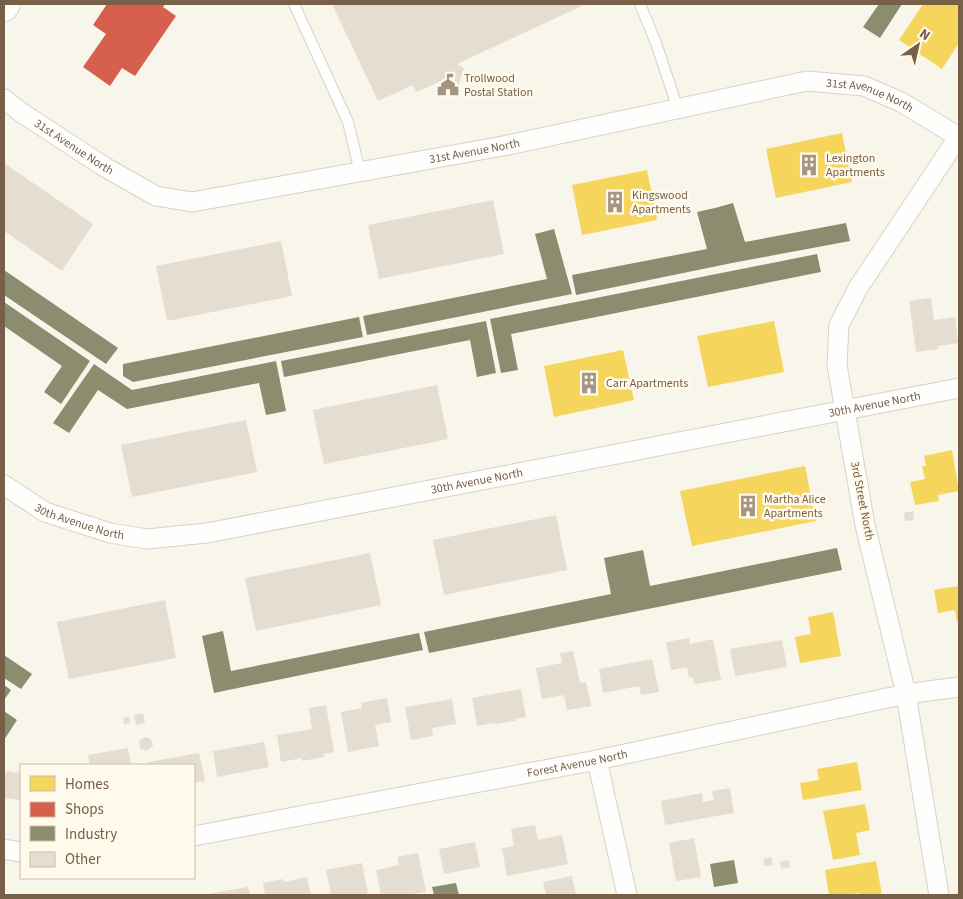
<svg xmlns="http://www.w3.org/2000/svg" width="963" height="899" font-family="'Source Sans 3',sans-serif">
  <rect width="100%" height="100%" fill="#f8f5eb"/>
  <!-- homes -->
  <path fill="#f6d55c" d="M923,4H959V43L942,69L899,40Z
    M842,133L852,182L776,198L766,149Z
    M647,170L657,220L582,235L572,185Z
    M774,321L784,372L708,387L697,336Z
    M623,350L634,400L554,417L544,366Z
    M952,450L959,491L938,495L939,501L915,505L910,482L925,479L922,466H926L924,456Z
    M805,466L816,521L692,546L680,491Z
    M958,586L959,591V622H957L955,610L938,613L934,590Z
    M833,612L841,656L800,663L795,637L811,634L808,617Z
    M857,762L862,790L803,800L800,783L819,780L817,769Z
    M865,804L870,830L856,833L860,855L833,860L823,811Z
    M876,861L882,895H859V893L847,895H829L825,870Z"/>
  <!-- shops -->
  <path fill="#d6604d" d="M107,4H165L163,7L176,16L135,76L122,68L110,86L83,67L106,34L93,25Z"/>
  <!-- industry -->
  <path fill="#8c8c6e" d="M879,4H902L880,38L863,27Z
    M733,203L745,242L846,223L850,241L732,263L576,295L572,275L707,249L697,212L715,208Z
    M554,229L572,294L367,335L363,316L547,279L535,234Z
    M817,254L821,272L511,334L518,370L501,373L490,319Z
    M4,270L118,348L106,364L4,295Z
    M4,302L90,361L61,404L44,392L62,366L4,326Z
    M359,317L363,337L133,382L123,376V364Z
    M486,321L496,373L477,377L470,340L284,377L281,361Z
    M276,361L286,411L266,415L259,383L127,409L98,390L69,433L53,423L94,364L132,390Z
    M837,548L842,570L429,653L424,632L611,594L604,558L643,550L650,586Z
    M223,631L231,671L419,633L423,650L214,693L202,636Z
    M4,655L32,674L21,689L4,678Z
    M4,685L11,690L4,700Z
    M4,711L17,720L4,740Z
    M734,860L738,883L714,887L710,864Z
    M456,883L459,895H434L432,887Z"/>
  <!-- building -->
  <path fill="#e5ddd1" d="M332,4H586L457,64L464,68L458,88L439,82L416,92L413,85L378,101Z
    M4,163L93,224L62,271L4,231Z
    M493,200L504,254L379,279L368,225Z
    M281,241L292,296L167,321L156,266Z
    M931,298L934,320L955,317L958,343L938,346V349L916,352L909,301Z
    M437,385L448,439L324,464L313,410Z
    M246,420L257,472L132,497L121,445Z
    M913,511L914,520L905,521L904,513Z
    M556,515L567,570L444,595L433,540Z
    M370,553L381,605L256,631L245,578Z
    M165,600L176,658L69,679L57,622Z
    M689,638L690,644L713,639L721,680L694,684L693,677L689,678L687,667L671,670L666,642Z
    M782,640L787,667L735,676L730,649Z
    M573,651L580,683L586,682L591,706L567,710L564,695L542,699L536,668L562,663L560,653Z
    M652,659L659,692L641,695L639,686L603,693L599,669Z
    M521,689L526,717L515,719V721L495,724V723L477,726L472,698Z
    M387,698L391,722L375,725L379,746L348,752L341,712L362,708L361,703Z
    M452,699L456,724L432,728L433,736L411,740L405,707Z
    M326,705L334,752L323,754L324,757L302,761V758L281,762L277,735L312,729L309,708Z
    M143,713L145,723L136,725L134,715Z
    M129,717L130,723L124,724L123,718Z
    M145,737L151,739L153,746L147,751L140,748L139,741Z
    M264,742L269,767L217,777L213,751Z
    M128,748L131,765H90L88,755Z
    M199,753L205,781L194,783V765H149L148,762Z
    M6,771L21,773V800L4,798V788Z
    M730,788L734,813L665,825L661,801L702,793L703,802L714,800L712,791Z
    M535,825L538,840L562,835L568,864L507,876L502,848L514,846L511,829Z
    M694,838L701,877L676,881L669,843Z
    M475,842L480,867L444,874L439,849Z
    M418,853L426,892L407,895H381L376,870L399,865L397,857Z
    M771,857L773,865L765,866L763,859Z
    M788,860L790,867L781,869L780,862Z
    M362,863L368,893L366,894V895H331L326,870Z
    M572,876L576,895H546L543,882Z
    M307,877L311,895H265L263,883L283,879L284,882Z
    M248,887L250,895H208V894Z"/>
  <g fill="none" stroke-linecap="round" stroke-linejoin="round">
    <!-- lane casing -->
    <g stroke="#d7d2c9" stroke-width="12">
      <path id="lane" d="M294,4L348,122L360,172
        M640,4L656,43L678,109"/>
    </g>
    <!-- street casing -->
    <g stroke="#d7d2c9" stroke-width="21">
      <g id="street">
        <path id="s1" d="M4,99L22,113L103,166L156,196L192,202L503,146L807,81L864,86L901,102L959,137"/>
        <path id="s2" d="M4,485L45,512L110,533L147,539L207,533L959,388"/>
        <path d="M597,760L627,895"/>
        <path id="s3" d="M194,836L597,760L906,694L959,687"/>
        <path d="M4,849L21,852"/>
        <path d="M939,895L906,694L865,525L837,365L839,325L858,288L959,136"/>
      </g>
    </g>
    <!-- secondary casing -->
    <g stroke="#d8d2c8" stroke-width="30">
      <path id="secondary" d="M4,7L6,4"/>
    </g>
    <!-- lane -->
    <use href="#lane" stroke="#fefefc" stroke-width="10"/>
    <!-- street -->
    <use href="#street" stroke="#fefefc" stroke-width="19"/>
    <!-- secondary -->
    <use href="#secondary" stroke="#fefefc" stroke-width="28"/>
  </g>
  <!-- icons -->
  <defs>
    <g id="civic-bare" transform="scale(1.725)"><path d="M-.6-6.5H3V-4.5H.6V-3L4-1V1h2V6H-6V1h2V-1L-.6-3ZM-1.2 2.5V6h2.4V2.5Z" fill="#a59481" stroke="#fffaec" stroke-width="2.5" paint-order="stroke"/></g>
    <g id="building-bare" transform="scale(1.725)"><path d="M-4-6H4V6H1V3H-1V6H-4ZM-2.5-4.3h1.7v1.8h-1.7ZM.8-4.3h1.7v1.8H.8ZM-2.5-1h1.7V.8h-1.7ZM.8-1h1.7V.8H.8Z" fill="#a59481" stroke="#fffaec" stroke-width="2.5" paint-order="stroke"/></g>
  </defs>
  <g fill-rule="evenodd">
    <use href="#civic-bare" x="448" y="85"/>
    <use href="#building-bare" x="809" y="165"/>
    <use href="#building-bare" x="615" y="202"/>
    <use href="#building-bare" x="589" y="383"/>
    <use href="#building-bare" x="748" y="506"/>
  </g>
  <g text-anchor="middle" dominant-baseline="central" stroke-width="5" stroke-linejoin="round" paint-order="stroke">
    <!-- poi labels -->
    <g font-size="12" fill="#786048" stroke="#fffaec" text-anchor="start">
      <text x="464" y="78">Trollwood<tspan x="464" dy="14">Postal Station</tspan></text>
      <text x="826" y="158">Lexington<tspan x="826" dy="14">Apartments</tspan></text>
      <text x="632" y="195">Kingswood<tspan x="632" dy="14">Apartments</tspan></text>
      <text x="606" y="383">Carr Apartments</text>
      <text x="764" y="499">Martha Alice<tspan x="764" dy="14">Apartments</tspan></text>
    </g>
    <!-- street labels -->
    <g font-size="12" fill="#786048" stroke="#fffaec">
      <text stroke="none"><textPath href="#s1" startOffset="909">31st Avenue North</textPath></text>
      <text stroke="none"><textPath href="#s1" startOffset="85">31st Avenue North</textPath></text>
      <text stroke="none"><textPath href="#s1" startOffset="504">31st Avenue North</textPath></text>
      <text stroke="none"><textPath href="#s2" startOffset="895">30th Avenue North</textPath></text>
      <text stroke="none"><textPath href="#s2" startOffset="490">30th Avenue North</textPath></text>
      <text transform="translate(862 501) rotate(79)">3rd Street North</text>
      <text stroke="none"><textPath href="#s2" startOffset="85">30th Avenue North</textPath></text>
      <text stroke="none"><textPath href="#s3" startOffset="390">Forest Avenue North</textPath></text>
    </g>
  </g>
  <!-- border -->
  <rect width="963" height="899" fill="none" stroke="#786048" stroke-width="10"/>
  <!-- legend -->
  <rect x="20" y="764" width="175" height="115" fill="#fffaec" stroke="#c9bcaa"/>
  <rect x="30" y="776" width="25" height="15" fill="#f6d55c" stroke="#c9bcaa"/>
  <text x="65" y="789" font-size="15" fill="#786048">Homes</text>
  <rect x="30" y="802" width="25" height="15" fill="#d6604d" stroke="#c9bcaa"/>
  <text x="65" y="814" font-size="15" fill="#786048">Shops</text>
  <rect x="30" y="826" width="25" height="15" fill="#8c8c6e" stroke="#c9bcaa"/>
  <text x="65" y="839" font-size="15" fill="#786048">Industry</text>
  <rect x="30" y="852" width="25" height="15" fill="#e5ddd1" stroke="#c9bcaa"/>
  <text x="65" y="864" font-size="15" fill="#786048">Other</text>
  <!-- north arrow -->
  <g transform="translate(918 45) rotate(34)" stroke="#fffaec" stroke-width="4" paint-order="stroke">
  <path d="M0-4L9 19L0 12L-9 19Z" fill="#786048"/>
  <text y="-8" font-size="14" font-weight="bold" text-anchor="middle" fill="#786048">N</text>
  </g>
</svg>
